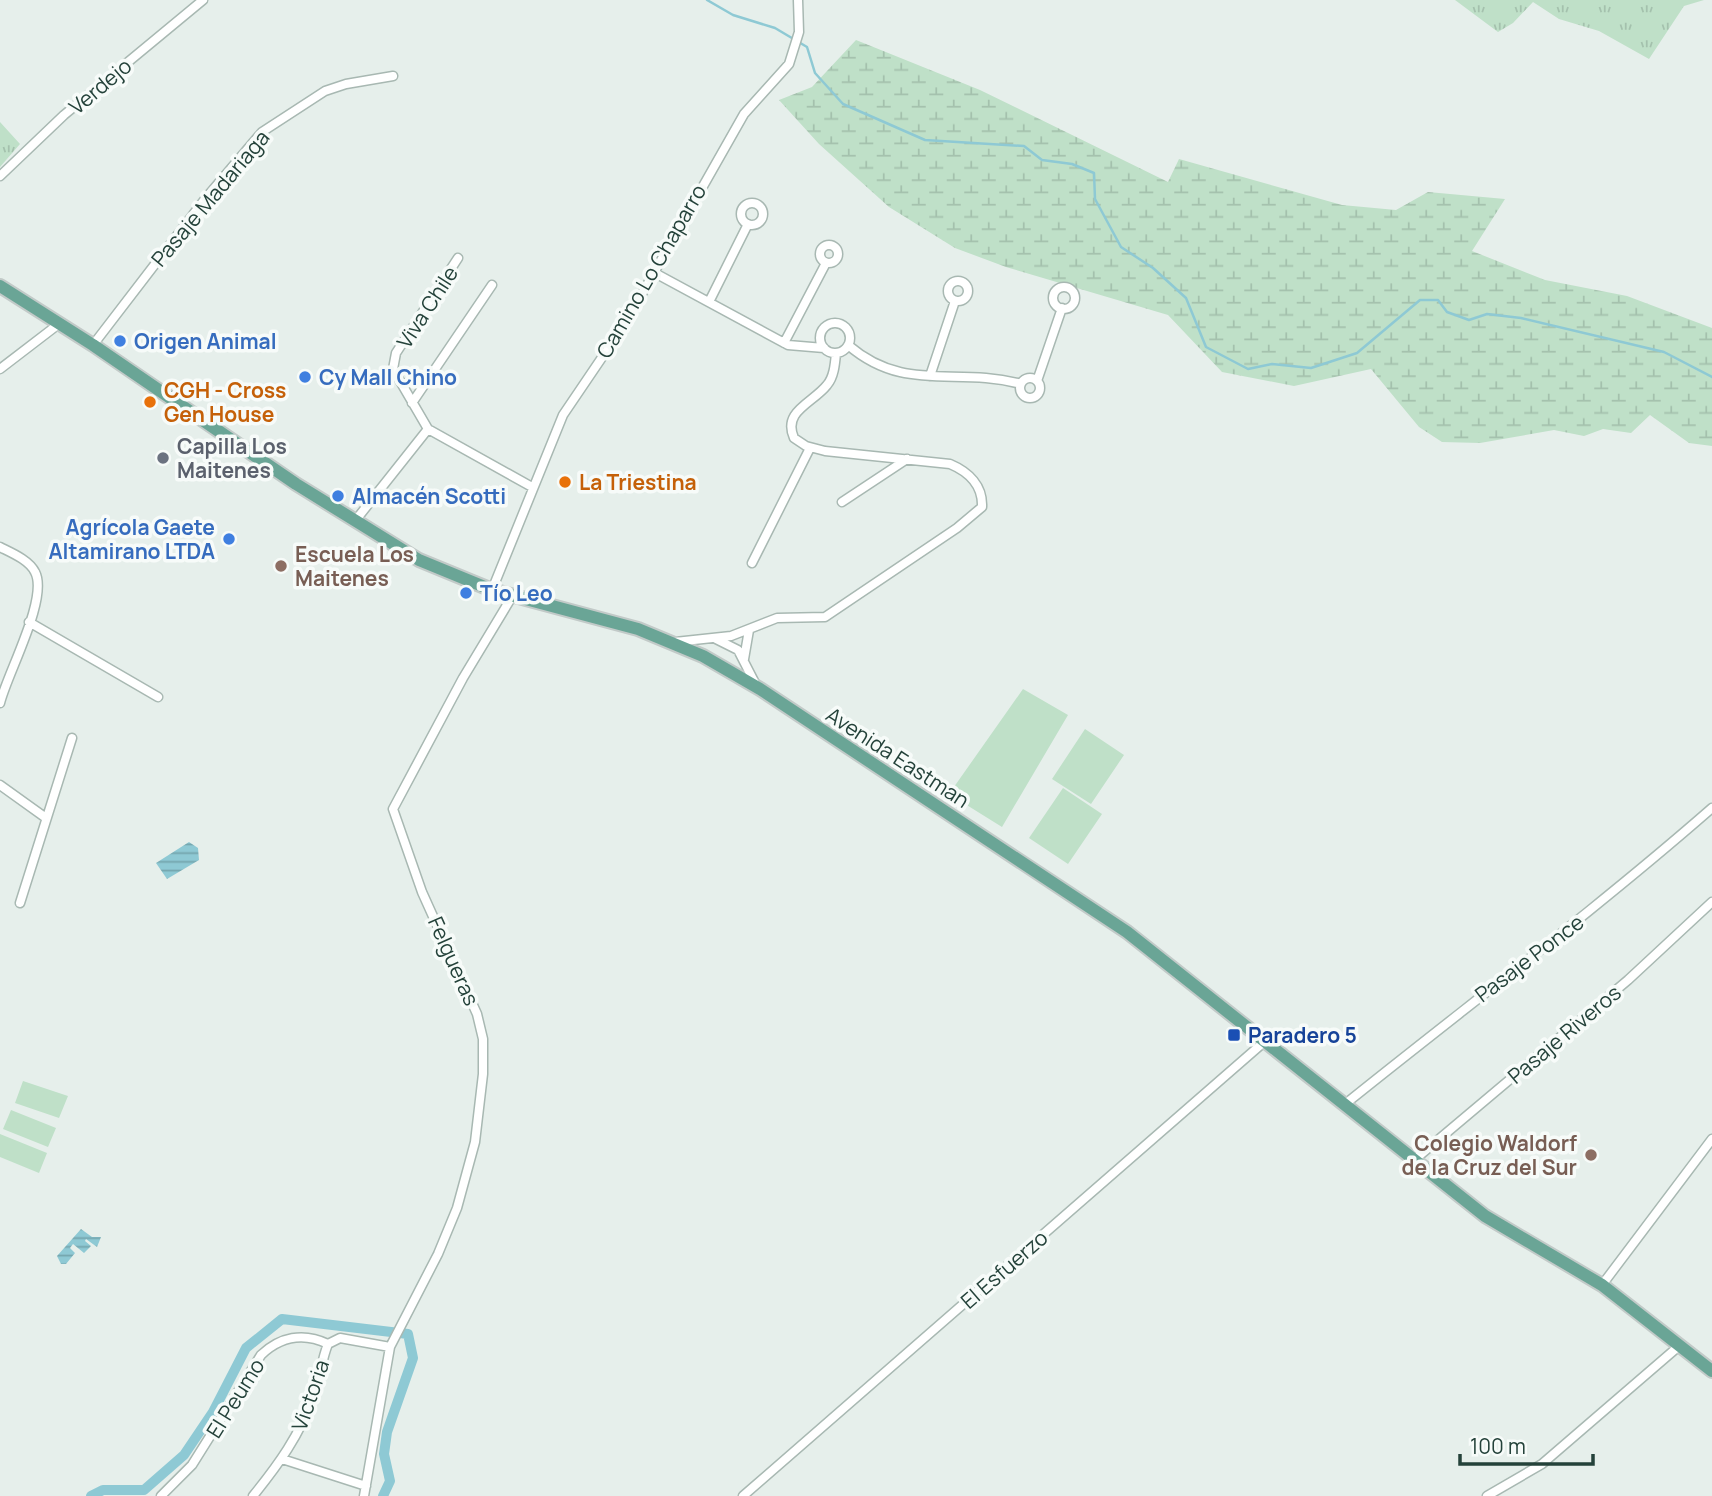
<svg xmlns="http://www.w3.org/2000/svg" width="1712" height="1496" font-family="Manrope,sans-serif">
  <defs>
    <pattern id="grass-tufts" width="24" height="20" patternUnits="userSpaceOnUse" patternTransform="scale(1.75)"><rect width="24" height="20" fill="#bfe0c8"/><path d="M3 7l-1-3M5 7V3M7 7l1-3M15 17l-1-3M17 17v-4M19 17l1-3" fill="none" stroke="#a4c1ad"/></pattern>
    <pattern id="wetland-marsh" width="20" height="14" patternUnits="userSpaceOnUse" patternTransform="scale(1.75)"><rect width="20" height="14" fill="#bfe0c8"/><path d="M1 5h8M5 5V1M11 12h8M15 12V8" fill="none" stroke="#a4c1ad"/></pattern>
    <pattern id="water-rules" width="6" height="5" patternUnits="userSpaceOnUse" patternTransform="scale(1.75)"><rect width="6" height="5" fill="#8ec9d4"/><path d="M0 2.5h6" fill="none" stroke="#74a5ad"/></pattern>
  </defs>
  <rect width="100%" height="100%" fill="#e6efeb"/>
  <!-- grass -->
  <path fill="url(#grass-tufts)" d="M1455,0H1704L1684,6L1649,59L1599,31L1559,19L1533,2L1513,23L1498,32Z
    M0,122L20,144L0,167Z"/>
  <!-- wetland -->
  <path fill="url(#wetland-marsh)" d="M856,40L980,90L1168,182L1179,159L1342,205L1396,210L1428,192L1505,199L1472,251L1545,280L1627,296L1712,328V446L1689,443L1650,415L1631,433L1603,429L1584,436L1554,430L1480,443L1442,442L1419,427L1371,369L1294,386L1222,372L1168,315L1006,267L955,248L889,207L819,144L779,100L812,87Z"/>
  <!-- garden -->
  <path fill="#bfe0c8" d="M1023,689L1068,715L1002,827L949,794Z
    M1085,729L1124,755L1091,804L1052,779Z
    M1063,788L1102,814L1068,864L1029,838Z
    M23,1081L68,1096L59,1118L15,1103Z
    M11,1110L56,1128L48,1147L3,1129Z
    M0,1134L47,1153L39,1173L0,1157Z"/>
  <!-- water -->
  <path fill="url(#water-rules)" d="M189,842L198,848L199,860L167,879L156,863Z
    M81,1229L92,1237H101L97,1247L86,1239L85,1241L91,1246L84,1253L73,1244L70,1248L75,1253L66,1264H61L57,1256Z"/>
  <g fill="none" stroke-linecap="round" stroke-linejoin="round">
    <!-- stream -->
    <path stroke="#8ec9d4" stroke-width="2.5" d="M707,0L733,15L775,28L807,47L815,73L843,104L925,140L1024,146L1042,160L1072,164L1094,173L1095,199L1121,247L1153,268L1186,298L1206,347L1248,369L1272,364L1311,368L1357,353L1420,300H1438L1447,312L1469,320L1487,314L1521,318L1664,352L1712,377"/>
    <!-- canal -->
    <path stroke="#8ec9d4" stroke-width="10" d="M91,1496L103,1490H144L184,1455L213,1412L246,1348L282,1319L408,1334L413,1358L387,1432L384,1454L390,1481L383,1496"/>
    <!-- minor casing -->
    <g stroke="#a8b8b2" stroke-width="11">
      <path id="minor" d="M0,176L64,115L203,0
        M741 214a11 11 0 1 1 22 0a11 11 0 1 1-22 0Z
        M820 254a9 9 0 1 1 18 0a9 9 0 1 1-18 0Z
        M458,258L396,353L393,369L428,429L532,487
        M653,272L788,345L824,348
        M948 291a10 10 0 1 1 20 0a10 10 0 1 1-20 0Z
        M1053 298a11 11 0 1 1 22 0a11 11 0 1 1-22 0Z
        M709,302L748,224
        M820 338a15 15 0 1 1 30 0a15 15 0 1 1-30 0Z
        M784,343L826,263
        M93,345L205,199L262,132L325,91L346,84L393,76
        M848,345C905,394 956,366 1021,384
        M0,369L60,323
        M930,376L955,301
        M1020 388a10 10 0 1 1 20 0a10 10 0 1 1-20 0Z
        M1037,381L1062,308
        M412,403L492,285
        M842,502L907,459
        M355,521L428,429
        M0,547C12,553 29,560 35,572C49,598 7,674 0,703
        M752,563L810,448
        M492,590L563,415L626,322L744,114L789,64L799,32L798,0
        M29,622L158,697
        M716,639L738,650L756,685
        M675,642L731,636L777,618L825,617L957,528L982,507C983,486 969,472 950,464L825,451L806,446L794,438C782,411 813,403 827,385C834,377 835,364 836,353
        M744,659L749,630
        M0,785L46,818
        M20,903L72,738
        M1344,1105C1467,1006 1593,912 1712,808
        M1413,1161L1628,980L1712,902
        M1602,1285L1712,1139
        M282,1459L366,1486
        M161,1496L192,1465L261,1355C280,1337 303,1332 328,1344
        M253,1496C278,1465 300,1435 313,1397C320,1380 321,1361 328,1344L340,1338L390,1347
        M364,1496L390,1347L438,1254L457,1208L475,1142L483,1074V1039L477,1014L422,892L393,809L463,678L513,595
        M743,1496L1264,1042
        M1487,1496L1542,1464L1679,1346"/>
    </g>
    <!-- primary casing -->
    <g stroke="#c2cac8" stroke-width="16">
      <path id="primary" d="M0,286L93,345L296,484L419,560L492,590L638,629L703,656L760,689L1127,932L1485,1216L1602,1285L1712,1371"/>
    </g>
    <!-- minor -->
    <use href="#minor" stroke="#fff" stroke-width="8"/>
    <!-- primary -->
    <use href="#primary" stroke="#6aa596" stroke-width="12"/>
  </g>
  <!-- markers -->
  <g fill="#3f7fe0" stroke="#f7fbf9" stroke-width="2.5">
    <circle cx="120" cy="341" r="7"/>
    <circle cx="305" cy="377" r="7"/>
    <circle cx="338" cy="496" r="7"/>
    <circle cx="229" cy="539" r="7"/>
    <circle cx="466" cy="593" r="7"/>
  </g>
  <g fill="#e8710a" stroke="#f7fbf9" stroke-width="2.5">
    <circle cx="150" cy="402" r="7"/>
    <circle cx="565" cy="482" r="7"/>
  </g>
  <circle fill="#6b7280" stroke="#f7fbf9" stroke-width="2.5" cx="163" cy="458" r="7"/>
  <g fill="#8d6e63" stroke="#f7fbf9" stroke-width="2.5">
    <circle cx="281" cy="566" r="7"/>
    <circle cx="1591" cy="1155" r="7"/>
  </g>
  <rect fill="#1a4fb4" stroke="#f7fbf9" stroke-width="2.5" x="1227" y="1028" width="14" height="14" rx="3.5"/>
  <g text-anchor="middle" dominant-baseline="central" stroke-width="7" stroke-linejoin="round" paint-order="stroke">
    <!-- street labels -->
    <g font-size="21" fill="#24423a" stroke="#f7fbf9">
      <text transform="translate(100 86) rotate(-40)">Verdejo</text>
      <text transform="translate(210 198) rotate(-50)">Pasaje Madariaga</text>
      <text transform="translate(651 271) rotate(-60)">Camino Lo Chaparro</text>
      <text transform="translate(427 307) rotate(-57)">Viva Chile</text>
      <text transform="translate(898 757) rotate(33)">Avenida Eastman</text>
      <text transform="translate(1529 958) rotate(-37)">Pasaje Ponce</text>
      <text transform="translate(454 961) rotate(66)">Felgueras</text>
      <text transform="translate(1564 1034) rotate(-40)">Pasaje Riveros</text>
      <text transform="translate(1004 1269) rotate(-41)">El Esfuerzo</text>
      <text transform="translate(310 1395) rotate(-71)">Victoria</text>
      <text transform="translate(235 1398) rotate(-58)">El Peumo</text>
    </g>
    <!-- shop labels -->
    <g font-size="21" font-weight="bold" fill="#366cbe" stroke="#f7fbf9" text-anchor="start">
      <text x="134" y="341">Origen Animal</text>
      <text x="319" y="377">Cy Mall Chino</text>
      <text x="352" y="496">Almacén Scotti</text>
      <text x="215" y="527" text-anchor="end">Agrícola Gaete<tspan x="215" dy="24">Altamirano LTDA</tspan></text>
      <text x="480" y="593">Tío Leo</text>
    </g>
    <!-- food labels -->
    <g font-size="21" font-weight="bold" fill="#c56008" stroke="#f7fbf9" text-anchor="start">
      <text x="164" y="390">CGH - Cross<tspan x="164" dy="24">Gen House</tspan></text>
      <text x="579" y="482">La Triestina</text>
    </g>
    <!-- worship labels -->
    <g font-size="21" font-weight="bold" fill="#5b616d" stroke="#f7fbf9" text-anchor="start">
      <text x="177" y="446">Capilla Los<tspan x="177" dy="24">Maitenes</tspan></text>
    </g>
    <!-- education labels -->
    <g font-size="21" font-weight="bold" fill="#785e54" stroke="#f7fbf9" text-anchor="start">
      <text x="295" y="554">Escuela Los<tspan x="295" dy="24">Maitenes</tspan></text>
      <text x="1577" y="1143" text-anchor="end">Colegio Waldorf<tspan x="1577" dy="24">de la Cruz del Sur</tspan></text>
    </g>
    <!-- transit labels -->
    <g font-size="21" font-weight="bold" fill="#164399" stroke="#f7fbf9" text-anchor="start">
      <text x="1248" y="1035">Paradero 5</text>
    </g>
  </g>
  <!-- scale -->
  <path d="M1460 1454v10h133v-10" fill="none" stroke="#24423a" stroke-width="3.5"/>
  <text x="1470" y="1454" font-size="21" fill="#24423a" stroke="#f7fbf9" stroke-width="5" paint-order="stroke">100 m</text>
</svg>
